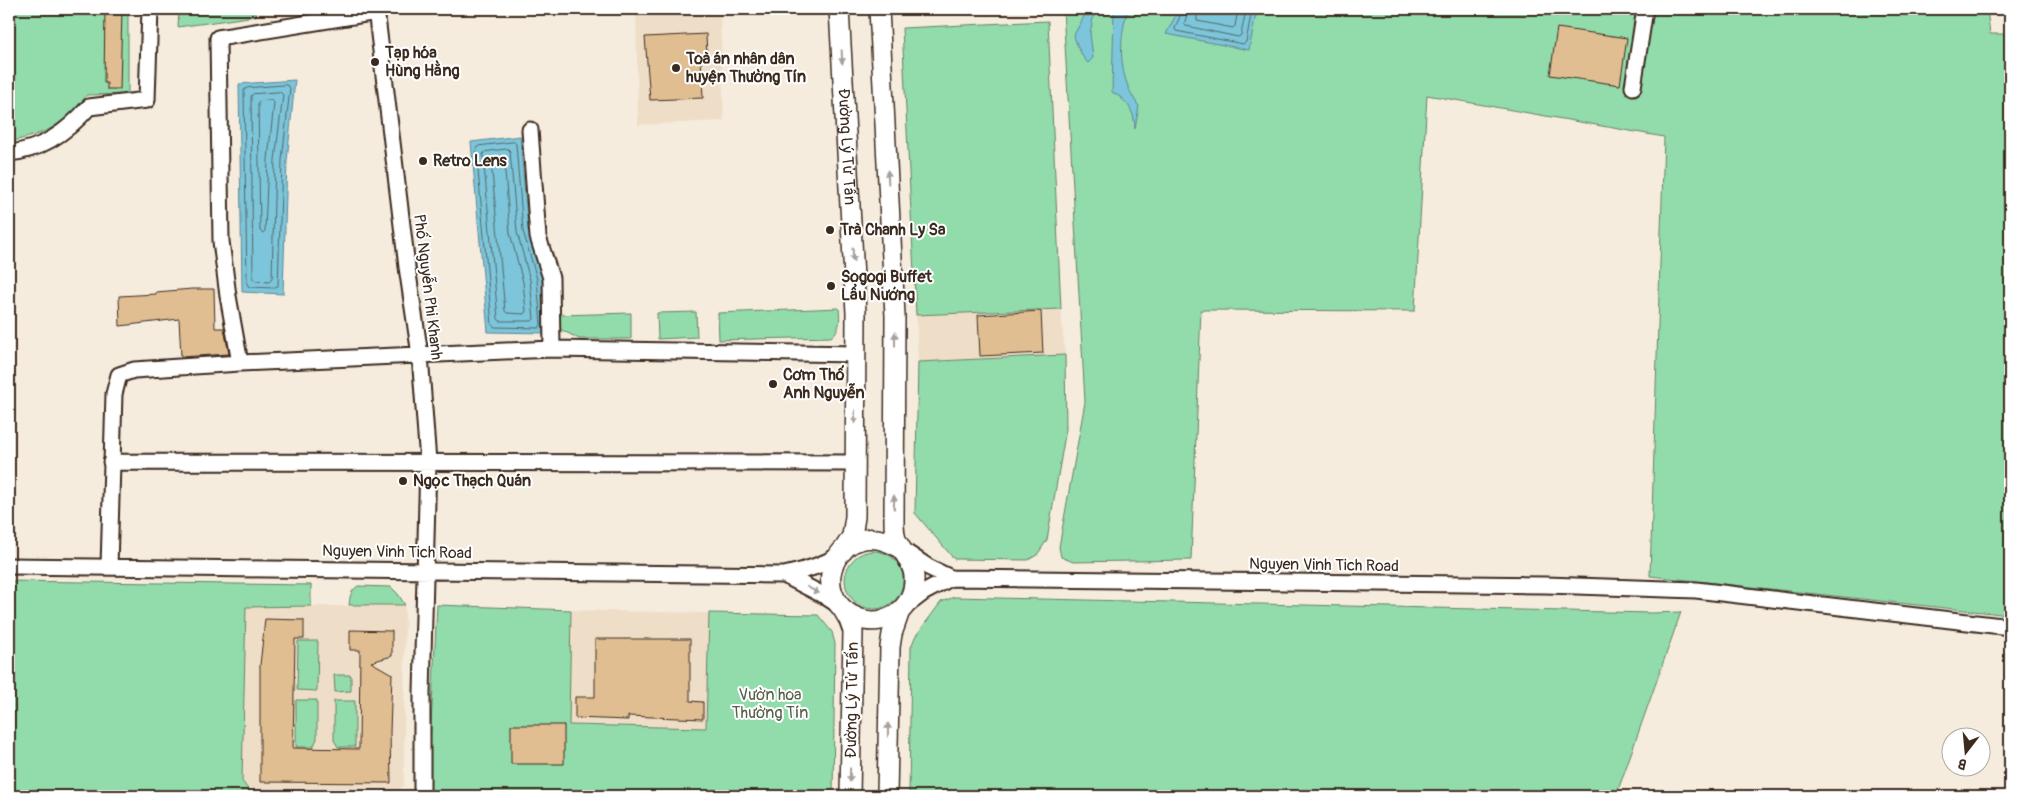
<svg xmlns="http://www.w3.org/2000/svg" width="2019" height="805" font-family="Pangolin,sans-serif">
  <rect width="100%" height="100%" fill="#f6ecde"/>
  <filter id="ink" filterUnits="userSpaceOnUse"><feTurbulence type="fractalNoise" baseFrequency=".02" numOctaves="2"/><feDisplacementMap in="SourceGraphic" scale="10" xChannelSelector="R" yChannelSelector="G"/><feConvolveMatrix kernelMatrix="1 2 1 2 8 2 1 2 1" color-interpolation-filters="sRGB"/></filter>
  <g filter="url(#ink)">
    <!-- built -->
    <path fill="#efdec7" d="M636,9H720L724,121L638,125Z
      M1061,309L1065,355L918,362L916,315Z
      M405,605L404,784L395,796H253L242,781L246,607Z
      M571,610L709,613L706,729L568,725Z"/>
    <!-- green -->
    <path fill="#92dbab" stroke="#668264" d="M9,9H128V94L87,95C63,127 47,133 9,142Z
      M179,9H255L256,16L178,27Z
      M1063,9H1987L1990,34H2010V615L1650,576L1664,137L1427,95L1415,311L1201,310L1191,560L1073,562L1061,557L1059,547L1085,402Z
      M1048,21L1061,309L916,315L902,28Z
      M839,308C840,320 841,329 831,337L719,340L718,313Z
      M696,312L697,337L658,339L657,313Z
      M631,313V339H579L558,328V315Z
      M1065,355L1066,429L1047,540L1037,555L1028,560L954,559L915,513L918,362Z
      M845 580a29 29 0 1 1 58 0a29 29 0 1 1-58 0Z
      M9,581L311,585V606L246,607L242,781L253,796L9,793Z
      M358,586L391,587L398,594L405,605H349C350,597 350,591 358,586Z
      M954,597L1652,613L1681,612L1616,796H909L911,647L915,637L941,602Z
      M437,605L571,610L569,725L706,728L709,613L818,615L832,632L835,644L833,796H434L428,786Z
      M298,641H318L317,691L297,690Z
      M334,675H351V691L335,692Z
      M296,700H317V739L313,747H296Z
      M334,701H355V747H338L334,740Z"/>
    <!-- water -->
    <path fill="#7bc5da" stroke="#61878f" d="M1088,9H1095L1090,33L1093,58L1088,63C1083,59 1075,42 1074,35Z
      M1114,9H1128C1118,40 1118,79 1139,106L1135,129C1134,110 1128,101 1112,92Z
      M1179,9H1257L1249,50L1166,34Z
      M295,80L287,161L283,294L242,292L239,84Z
      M520,136L528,230L542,278L547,333L488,332L471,142Z"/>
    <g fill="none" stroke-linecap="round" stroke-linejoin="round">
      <!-- shore -->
      <path stroke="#556869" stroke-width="1" d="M1183,9L1175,28L1176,31L1243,44L1246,42L1252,9
        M1189,9L1184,24L1186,26L1238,37L1241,35L1246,9
        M1197,9V21L1233,28L1235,26L1238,9
        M287,85L290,88L282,160L278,286L275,288L249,287L247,284L244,90L247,88Z
        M280,92L283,95L275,160L272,279L269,282L256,281L253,279L251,96L253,94Z
        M272,100L274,103L268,159L265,231L263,233L260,231L258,103L260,101Z
        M514,142L516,144L523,231L537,279L541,325L539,328L495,327L492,325L476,148L479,146Z
        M508,149L510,151L517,232L530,280L534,319L532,321H500L498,319L483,154L485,152Z
        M501,157L504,159L510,233L523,282L526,311L524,314L507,313L505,311L491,161L493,158Z"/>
    </g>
    <!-- building -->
    <path fill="#e0be92" stroke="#3b2a1e" d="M105,9H122L120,89H107V83H104Z
      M1557,28L1627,38L1620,85L1550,75Z
      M706,34L707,57H701L703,98L650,100L645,37Z
      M192,289H214L215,328H224L229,354L181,357L179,319L120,326L119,296L156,294V292Z
      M1041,311L1043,353L980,356L978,315Z
      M265,619L304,620V639H295L293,748L359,749L360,650H350V630L392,631V656L371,662L392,674L390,732L391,783L260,782V665Z
      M595,639H690V701L703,702V719L628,716V720L575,718V697H595Z
      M511,725H564V764H511Z"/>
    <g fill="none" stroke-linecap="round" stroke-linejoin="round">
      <!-- minor casing -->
      <g stroke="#3b2a1e" stroke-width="19">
        <path id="minor" d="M376,9L407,267L420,355L428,462L422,693V796
          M1633,87L1645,9
          M530,130L538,237L551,278L552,349
          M9,153C42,150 67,132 89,107L147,100L150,9
          M240,363L228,296L221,241L218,38L377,12
          M111,462L855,463
          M904,551L928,567L951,578L1546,585L1696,590L2010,627
          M9,566L784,575C804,571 821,566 838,556
          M109,567L114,394L119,375L134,370L240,363L552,349L856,354
          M784,575L823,595L840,606
          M906,606L923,593L951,578"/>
      </g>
      <!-- tertiary casing -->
      <g stroke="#3b2a1e" stroke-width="22">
        <g id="tertiary">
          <path id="s1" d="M839,9L856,313L855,517L852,536L843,551"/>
          <path d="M879,9L895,316L894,520C894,526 894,533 896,539C901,552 913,561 914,576C915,592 908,606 895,615C884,621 870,623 858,618C802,596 840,509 901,549"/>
          <path d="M842,608L849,620L853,631L850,796"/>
          <path d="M887,796L890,647L892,634L900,611"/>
        </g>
      </g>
      <!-- minor -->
      <use href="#minor" stroke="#fff" stroke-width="15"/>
      <!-- tertiary -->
      <use href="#tertiary" stroke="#fff" stroke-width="19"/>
    </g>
    <!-- one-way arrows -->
    <defs><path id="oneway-solid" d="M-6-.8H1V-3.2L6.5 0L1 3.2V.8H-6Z" transform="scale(1.25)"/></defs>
    <g fill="#a79f9a">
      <use href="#oneway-solid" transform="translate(842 57) rotate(87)"/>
      <use href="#oneway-solid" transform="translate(888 177) rotate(-93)"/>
      <use href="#oneway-solid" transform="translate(853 255) rotate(87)"/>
      <use href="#oneway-solid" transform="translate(895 339) rotate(-90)"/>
      <use href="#oneway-solid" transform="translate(855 417) rotate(90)"/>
      <use href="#oneway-solid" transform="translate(894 502) rotate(-90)"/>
      <use href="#oneway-solid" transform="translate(813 590) rotate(28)"/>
      <use href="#oneway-solid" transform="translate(888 730) rotate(-89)"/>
      <use href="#oneway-solid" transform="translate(850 775) rotate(91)"/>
    </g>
  </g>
  <!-- markers -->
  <g fill="#3b2a1e" stroke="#fff" stroke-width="2">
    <circle cx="375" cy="62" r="5"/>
    <circle cx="676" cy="68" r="5"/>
    <circle cx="423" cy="161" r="5"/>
    <circle cx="830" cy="230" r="5"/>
    <circle cx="831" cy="286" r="5"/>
    <circle cx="773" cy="384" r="5"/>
    <circle cx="403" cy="481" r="5"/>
  </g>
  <g text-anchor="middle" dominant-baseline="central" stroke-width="4" stroke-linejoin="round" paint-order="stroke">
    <!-- poi labels -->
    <g font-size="16" font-weight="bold" fill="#3b2a1e" stroke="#fff" text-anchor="start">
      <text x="385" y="53">Tạp hóa<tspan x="385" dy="18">Hùng Hằng</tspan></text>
      <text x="686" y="59">Toà án nhân dân<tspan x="686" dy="18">huyện Thường Tín</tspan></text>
      <text x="433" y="161">Retro Lens</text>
      <text x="840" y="230">Trà Chanh Ly Sa</text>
      <text x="841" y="277">Sogogi Buffet<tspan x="841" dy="18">Lẩu Nướng</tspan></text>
      <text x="783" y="375">Cơm Thố<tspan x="783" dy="18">Anh Nguyễn</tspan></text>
      <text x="413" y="481">Ngọc Thạch Quán</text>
    </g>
    <!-- street labels -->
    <g font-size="16" fill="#3b2a1e" stroke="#fff">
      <text stroke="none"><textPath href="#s1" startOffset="138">Đường Lý Tử Tấn</textPath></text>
      <text transform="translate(428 287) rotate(83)">Phố Nguyễn Phi Khanh</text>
      <text transform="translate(397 552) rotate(1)">Nguyen Vinh Tich Road</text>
      <text transform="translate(1324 565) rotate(1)">Nguyen Vinh Tich Road</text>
      <text transform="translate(852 700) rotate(-89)">Đường Lý Tử Tấn</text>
    </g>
    <!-- park labels -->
    <g font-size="16" fill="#555f48" stroke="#fff">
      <text x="770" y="695">Vườn hoa<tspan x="770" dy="18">Thường Tín</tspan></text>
    </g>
  </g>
  <!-- margin -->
  <rect width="2019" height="805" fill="none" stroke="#fff" stroke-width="30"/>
  <rect x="15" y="15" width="1989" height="775" fill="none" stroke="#3b2a1e" stroke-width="2" filter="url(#ink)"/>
  <!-- north arrow -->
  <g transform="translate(1966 752) rotate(196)"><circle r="24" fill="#ffffff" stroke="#b1aaa5"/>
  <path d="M0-4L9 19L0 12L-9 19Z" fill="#3b2a1e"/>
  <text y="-8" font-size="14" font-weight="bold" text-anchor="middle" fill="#3b2a1e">B</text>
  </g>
</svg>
